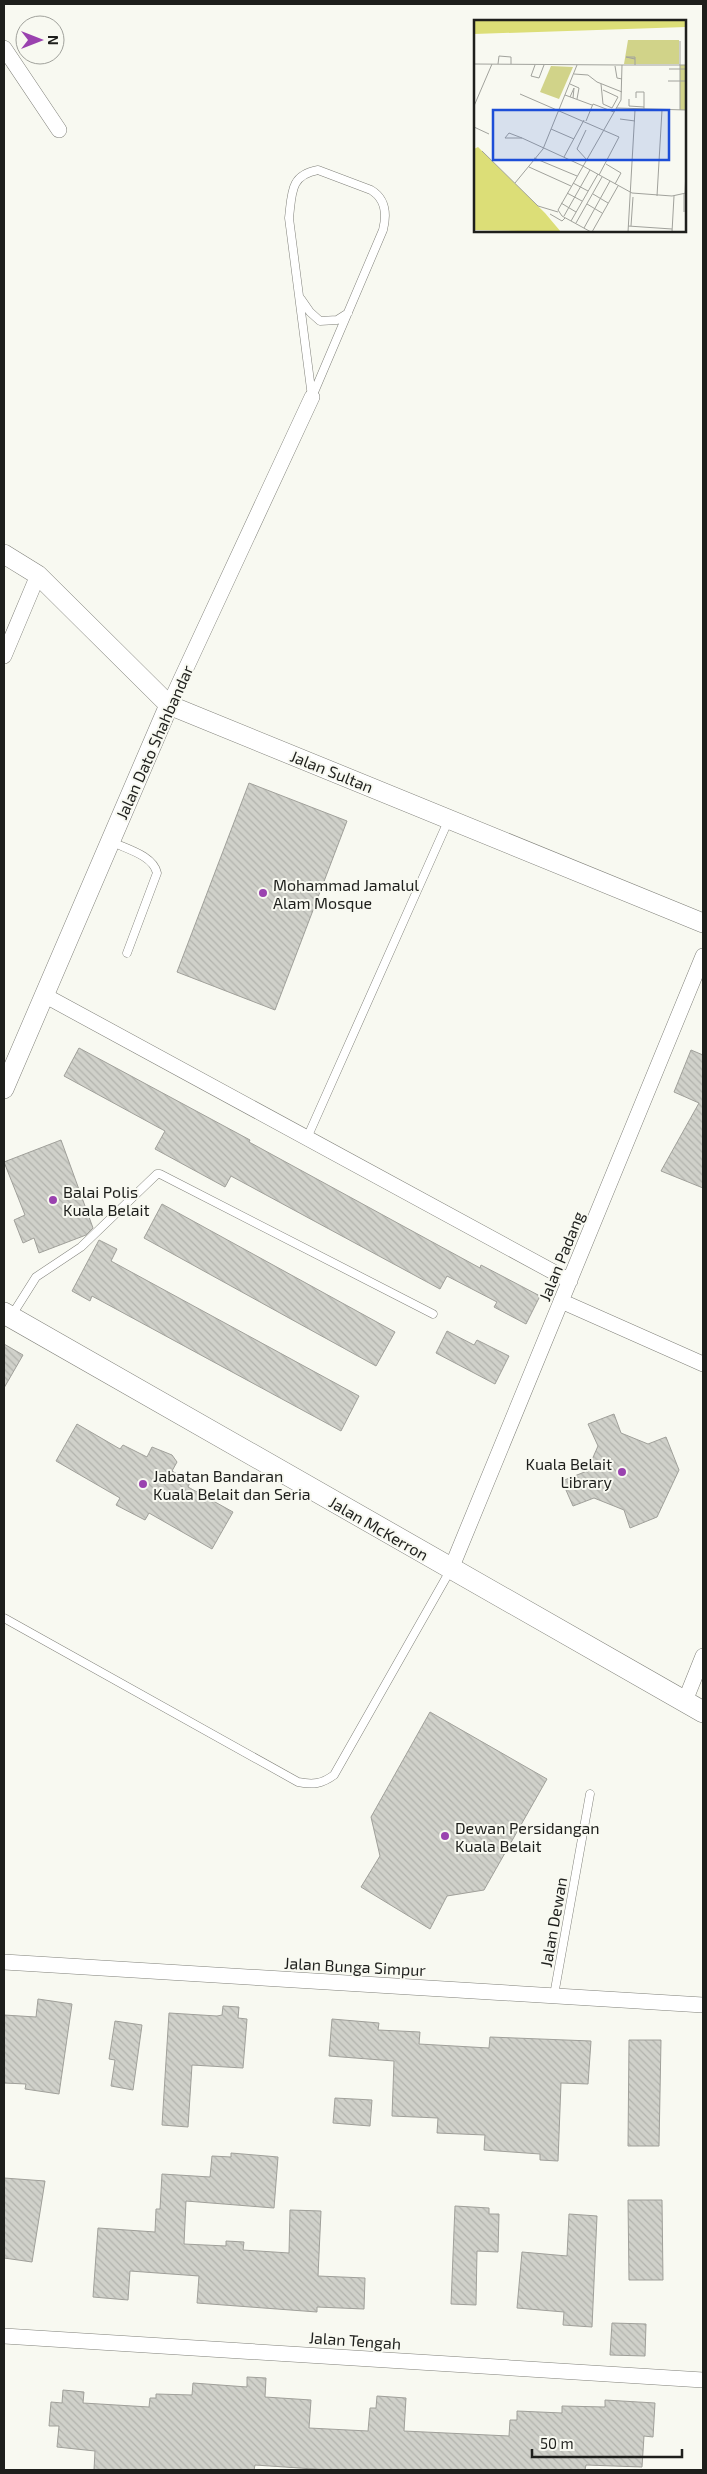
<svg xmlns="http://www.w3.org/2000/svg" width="707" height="2474" font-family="'Exo 2',sans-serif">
  <defs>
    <pattern id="building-back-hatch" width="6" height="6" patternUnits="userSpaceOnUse" patternTransform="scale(1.25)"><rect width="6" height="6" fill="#d0d1ca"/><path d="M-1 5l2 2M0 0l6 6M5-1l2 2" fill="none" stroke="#b2b3ad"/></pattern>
  </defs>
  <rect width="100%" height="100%" fill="#f8f9f1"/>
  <!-- building -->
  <path fill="url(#building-back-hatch)" stroke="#a0a09a" d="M249,783L347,821L275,1010L177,972Z
    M79,1048L250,1140L249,1142L480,1268L481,1265L540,1296L526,1324L494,1307L497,1302L447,1276L440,1289L231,1176L225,1187L155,1149L165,1131L64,1076Z
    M691,1050L703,1055V1188L661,1171L699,1103L674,1092Z
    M61,1140L93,1228L86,1235L39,1253L34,1238L23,1243L14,1220L25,1215L4,1162Z
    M162,1204L395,1332L376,1366L144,1238Z
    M99,1240L117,1249L111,1261L359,1396L341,1431L92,1296L90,1301L72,1291Z
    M447,1331L474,1345L477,1340L509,1356L495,1384L436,1353Z
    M4,1344L23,1355L4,1388Z
    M614,1414L621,1433L648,1444L666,1437L679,1470L657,1517L630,1528L624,1510L594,1498L573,1506L562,1481L587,1471L598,1446L588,1424Z
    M77,1424L120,1449L123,1445L147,1457L152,1447L172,1455L177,1462L172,1471L190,1482L188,1487L233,1512L212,1549L149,1513L145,1520L116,1505L120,1498L56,1461Z
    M430,1712L547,1779L484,1890L447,1896L430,1929L361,1887L380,1856L371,1817Z
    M38,1999L72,2004L59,2094L25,2089L26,2084L4,2083V2015L36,2017Z
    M223,2006L239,2007L238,2018L247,2019L243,2068L192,2065L188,2127L162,2125L169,2013L217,2016L222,2015Z
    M332,2019L379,2023L378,2030L420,2032L419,2044L489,2048L490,2037L591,2041L588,2084L561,2083L558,2161L540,2160V2154L484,2150L485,2135L437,2133L438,2118L392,2116L394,2061L329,2056Z
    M115,2021L142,2025L133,2090L111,2086L115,2060L109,2059Z
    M629,2040H661L659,2146H628Z
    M335,2098L372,2100L370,2126L333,2123Z
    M231,2153L278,2157L274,2208L186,2201L184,2244L226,2246V2241L244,2242L243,2250L289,2253L290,2210L321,2211L318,2276L365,2278L364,2309L317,2307V2312L197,2303L199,2276L130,2271L128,2300L93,2297L98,2228L155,2232L156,2209H160L162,2174L210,2177L212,2156L231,2157Z
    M4,2178L45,2181L32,2262L4,2258Z
    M628,2200H662L663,2280H629Z
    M455,2206L489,2208V2214H499L498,2252L477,2251L476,2305L451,2304Z
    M569,2214L597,2216L592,2327L563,2325L564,2312L517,2308L522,2252L567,2256Z
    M612,2323L646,2324L645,2356L610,2355Z
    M247,2377L266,2378L265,2397L311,2400L309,2428L368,2431L370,2408H376L377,2396L406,2398L404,2431L509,2436L510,2420H517V2411L562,2413V2406L605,2407V2400L655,2403L653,2437L644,2436L642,2467L586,2465L585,2470H329L255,2465L254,2470H94L95,2451L57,2447L59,2426H49L51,2402L62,2403L63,2390L84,2392L83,2403L149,2407L150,2398H156V2394L192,2395L193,2383L247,2387Z"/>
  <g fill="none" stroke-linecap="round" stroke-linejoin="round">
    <!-- service casing -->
    <g stroke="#80817a" stroke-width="9">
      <path id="service" d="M318,170L371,190C386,199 387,214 383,230L312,397L289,218C292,193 290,175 318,170Z
        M301,299L310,312L320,321L337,320L348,313
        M110,841C126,849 153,855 157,873L127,953
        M307,1138L449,819
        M12,1315L36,1277L81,1247L157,1174H160L433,1314
        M4,1618L298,1782C313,1785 322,1784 334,1775L451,1569
        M554,1995L590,1794"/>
    </g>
    <!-- minor casing -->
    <g stroke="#80817a" stroke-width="16">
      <path id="minor" d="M4,48L59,130
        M4,656L38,575
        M169,705L312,397
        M44,995L570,1281
        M561,1301L703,1364
        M451,1569L703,956
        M685,1701L703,1656
        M4,1962L703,2005
        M4,2336L703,2380"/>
    </g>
    <!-- tertiary casing -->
    <g stroke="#80817a" stroke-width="20">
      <path id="tertiary" d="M4,554L38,575L169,705L703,923
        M4,1089L169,705"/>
    </g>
    <!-- secondary casing -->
    <g stroke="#80817a" stroke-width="22">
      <path id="secondary" d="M4,1313L703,1712"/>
    </g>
    <!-- service -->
    <use href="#service" stroke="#fff" stroke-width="8"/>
    <!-- minor -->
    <use href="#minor" stroke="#fff" stroke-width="15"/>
    <!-- tertiary -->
    <use href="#tertiary" stroke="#fff" stroke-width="19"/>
    <!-- secondary -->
    <use href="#secondary" stroke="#fff" stroke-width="21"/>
  </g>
  <!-- markers -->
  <g fill="#9a42af" stroke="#f8f9f1" stroke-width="2">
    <circle cx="263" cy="893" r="5"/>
    <circle cx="53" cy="1200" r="5"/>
    <circle cx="622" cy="1472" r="5"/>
    <circle cx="143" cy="1484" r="5"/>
    <circle cx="445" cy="1836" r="5"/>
  </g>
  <g text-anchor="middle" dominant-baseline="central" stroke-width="4" stroke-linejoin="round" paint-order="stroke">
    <!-- street labels -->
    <g font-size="16" fill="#1e1f1c" stroke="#f8f9f1">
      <text transform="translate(154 742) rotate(-66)">Jalan Dato Shahbandar</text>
      <text transform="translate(332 771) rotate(22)">Jalan Sultan</text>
      <text transform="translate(561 1256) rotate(-68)">Jalan Padang</text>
      <text transform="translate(379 1528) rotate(30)">Jalan McKerron</text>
      <text transform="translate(553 1922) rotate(-80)">Jalan Dewan</text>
      <text transform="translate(355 1966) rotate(3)">Jalan Bunga Simpur</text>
      <text transform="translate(355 2340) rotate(4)">Jalan Tengah</text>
    </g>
    <!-- poi labels -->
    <g font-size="16" fill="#1e1f1c" stroke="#f8f9f1" text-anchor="start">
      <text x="273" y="884">Mohammad Jamalul<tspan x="273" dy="18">Alam Mosque</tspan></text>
      <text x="63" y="1191">Balai Polis<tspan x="63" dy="18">Kuala Belait</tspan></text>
      <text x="612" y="1463" text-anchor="end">Kuala Belait<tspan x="612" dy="18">Library</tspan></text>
      <text x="153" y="1475">Jabatan Bandaran<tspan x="153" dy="18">Kuala Belait dan Seria</tspan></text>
      <text x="455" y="1827">Dewan Persidangan<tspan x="455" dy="18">Kuala Belait</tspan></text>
    </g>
  </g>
  <!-- overview -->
  <g transform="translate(474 20)">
    <rect width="212" height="212" fill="#f8f9f1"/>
    <path d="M154,20H205V44H150ZM206,45H212V90H206Z" fill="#d1d389"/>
    <path d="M77,46L99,47L85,79L66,72Z" fill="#d1d389"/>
    <path d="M0,1H212V7L0,14ZM4,127L71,193L87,212L0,210V129Z" fill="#dcde77"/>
    <path fill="none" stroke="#a1a29c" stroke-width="1" d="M161,39L152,37H161V45M0,44L148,45M24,44L25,36L37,37V44M61,45L57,56L65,58L70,45M141,46L143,58L148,59M195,49H212M100,54L114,55L123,62L148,72M194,61H212M96,64L105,68L103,79M127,64L129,84M129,70L144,77L138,88L129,84M46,74L145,117L125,155M91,75L118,85M96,77L100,68L99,78M162,78V72H170V89M155,79V86L170,87M0,86L18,44M142,88L212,90M206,90V21M146,99L161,101M112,101L119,84L140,92M0,107L15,114M77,109L100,119M112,110L103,129L113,140M48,118H31L35,113L48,118L109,146L158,173L198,176L212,173M8,131L64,186L84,192M90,137L110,100M60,138L103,156M132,144L147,153L141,164M55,147L97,166M41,163L69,129L103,45M99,163L114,171M93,173L108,181M119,174L134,183M210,174V192M211,174L212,149M183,176L188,90M87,183L102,192M113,184L128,193M76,194L88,201L91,198M90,196L116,150M97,201L124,154M102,203L128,157M154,206L198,209M157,206L159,177M110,208L136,161M117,212L88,196L84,190L147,80L148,45H212M118,212L144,166M154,212L161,90M198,212L200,176"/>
    <path fill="#1d4ed8" fill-opacity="0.15" stroke="#1d4ed8" stroke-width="2.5" d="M19,90H195V140H19Z"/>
    <rect width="212" height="212" fill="none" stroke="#1e1f1c" stroke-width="2.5"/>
  </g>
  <!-- border -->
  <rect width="707" height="2474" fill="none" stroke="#1e1f1c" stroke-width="10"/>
  <!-- north arrow -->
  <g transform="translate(40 40) rotate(90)"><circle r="24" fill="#f8f9f1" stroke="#a1a29c"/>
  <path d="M0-4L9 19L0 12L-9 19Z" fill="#9a42af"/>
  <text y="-8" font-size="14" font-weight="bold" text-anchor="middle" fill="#1e1f1c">N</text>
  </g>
  <!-- scale -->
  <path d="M532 2449v8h150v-8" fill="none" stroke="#1e1f1c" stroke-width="2.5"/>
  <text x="540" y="2449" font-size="15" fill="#1e1f1c" stroke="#f8f9f1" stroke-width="4" paint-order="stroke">50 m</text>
</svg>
